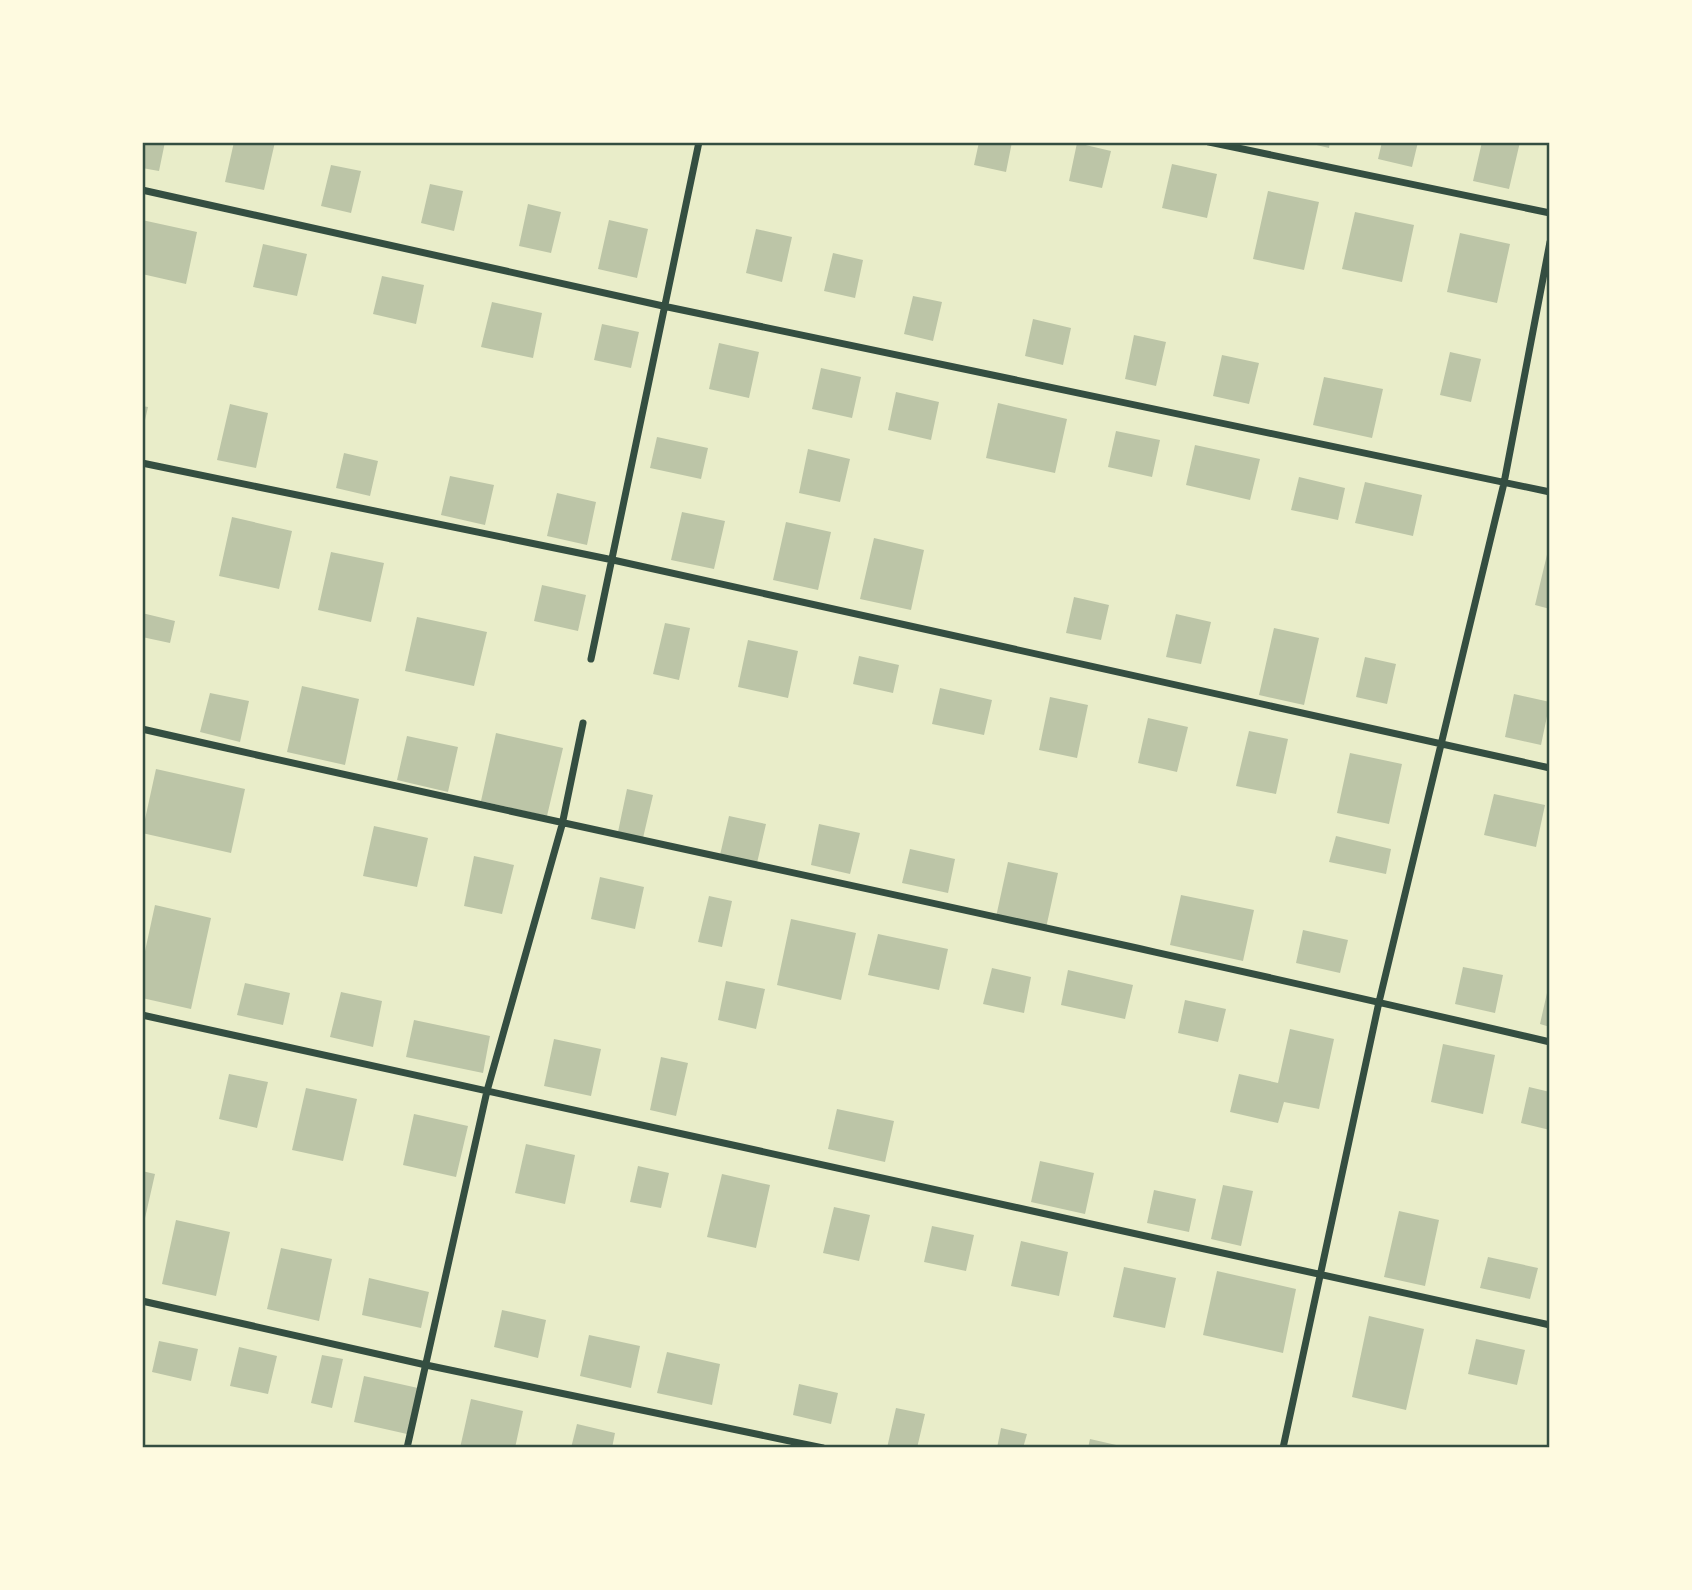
<svg xmlns="http://www.w3.org/2000/svg" width="1692" height="1590" font-family="Lato,sans-serif">
  <rect width="100%" height="100%" fill="#e9edc9"/>
  <!-- building -->
  <path fill="#bcc5a7" d="M142,142H165L159,171L142,168Z
    M234,142H275L264,190L225,182Z
    M979,142H1012L1006,172L974,165Z
    M1304,142H1330L1329,148Z
    M1382,142H1418L1412,167L1378,159Z
    M1482,142H1520L1509,189L1473,181Z
    M1077,143L1111,151L1102,188L1069,181Z
    M1172,164L1217,174L1207,218L1162,208Z
    M331,165L361,171L351,213L321,206Z
    M430,184L463,191L454,231L421,223Z
    M1268,191L1319,202L1304,270L1253,259Z
    M528,204L561,212L551,253L519,246Z
    M1355,212L1414,225L1402,282L1342,269Z
    M142,220L197,232L186,284L142,274Z
    M609,220L648,229L637,278L598,269Z
    M756,229L792,237L782,282L746,273Z
    M1460,233L1510,244L1497,303L1447,292Z
    M263,244L307,254L297,296L253,287Z
    M833,253L863,260L855,298L824,291Z
    M382,276L424,285L416,324L373,314Z
    M913,296L942,302L933,341L904,334Z
    M492,302L542,313L533,358L481,347Z
    M1033,319L1071,328L1063,365L1025,356Z
    M602,324L639,332L631,368L594,360Z
    M1134,335L1166,342L1156,386L1125,379Z
    M719,343L759,352L749,398L709,389Z
    M1450,352L1481,359L1471,402L1440,395Z
    M1222,355L1259,363L1249,404L1213,396Z
    M821,368L861,377L852,418L812,409Z
    M1324,377L1383,389L1372,438L1313,425Z
    M896,392L939,402L931,440L888,430Z
    M998,403L1067,419L1055,473L986,458Z
    M230,404L268,413L256,468L217,460Z
    M142,406L148,407L143,429H142Z
    M1116,431L1160,440L1152,477L1108,467Z
    M657,437L708,448L701,479L650,468Z
    M1195,445L1260,459L1250,500L1186,485Z
    M808,449L850,459L840,502L799,493Z
    M344,453L378,461L370,496L336,488Z
    M450,476L494,485L485,525L441,515Z
    M1299,477L1345,488L1338,520L1291,510Z
    M1365,482L1422,495L1413,536L1355,523Z
    M557,493L596,502L587,545L547,536Z
    M682,512L725,521L714,569L671,560Z
    M232,517L292,531L279,589L219,576Z
    M786,522L831,532L818,590L773,580Z
    M874,538L924,550L911,610L860,599Z
    M1550,542V609L1535,605Z
    M331,552L384,563L371,622L318,610Z
    M542,585L586,595L578,631L534,621Z
    M1074,597L1109,605L1101,640L1066,633Z
    M142,613L175,621L170,643L142,637Z
    M1176,614L1211,622L1201,664L1166,657Z
    M417,617L487,632L474,686L405,671Z
    M665,623L690,628L679,680L653,674Z
    M1274,628L1319,638L1304,705L1259,695Z
    M748,640L798,651L788,698L738,687Z
    M859,656L899,665L893,693L853,684Z
    M1365,657L1396,664L1387,704L1356,697Z
    M302,686L359,699L345,765L287,752Z
    M940,688L992,700L984,735L932,724Z
    M210,693L249,701L240,742L200,732Z
    M1514,694L1550,702L1541,745L1505,737Z
    M1050,697L1088,705L1077,758L1039,750Z
    M1148,718L1188,727L1177,772L1138,763Z
    M1249,731L1288,739L1276,794L1236,786Z
    M496,733L563,748L547,816L481,801Z
    M407,736L458,747L448,792L397,780Z
    M1350,753L1402,764L1389,824L1337,813Z
    M156,769L245,789L231,853L142,833Z
    M627,789L653,795L643,838L618,832Z
    M1494,794L1545,805L1536,847L1484,835Z
    M729,816L766,824L757,863L720,855Z
    M819,824L860,833L850,874L811,865Z
    M374,826L428,838L417,887L363,876Z
    M1336,836L1391,849L1386,874L1329,862Z
    M910,849L955,859L948,893L902,883Z
    M474,856L514,865L502,914L464,906Z
    M1008,862L1058,873L1046,928L996,917Z
    M600,877L644,887L635,929L591,919Z
    M1181,895L1254,910L1243,961L1170,945Z
    M709,896L732,901L722,947L698,942Z
    M155,905L211,918L191,1009L142,998V965Z
    M791,919L856,933L841,1000L777,985Z
    M1303,930L1348,940L1340,973L1296,963Z
    M878,934L948,949L939,990L868,975Z
    M1463,967L1503,975L1495,1013L1455,1004Z
    M992,968L1031,977L1024,1013L983,1004Z
    M1068,970L1133,985L1125,1019L1061,1005Z
    M726,981L765,989L756,1029L718,1020Z
    M245,983L290,993L283,1025L237,1015Z
    M1549,984H1550V1027L1540,1024Z
    M341,992L382,1001L373,1047L330,1037Z
    M1185,1000L1226,1009L1218,1042L1178,1033Z
    M414,1020L490,1036L483,1073L406,1057Z
    M1290,1029L1334,1039L1319,1109L1284,1102L1278,1123L1230,1112L1239,1074L1278,1083Z
    M554,1039L601,1049L591,1096L544,1086Z
    M1443,1044L1495,1055L1483,1114L1431,1102Z
    M661,1057L688,1063L676,1116L650,1110Z
    M229,1074L268,1082L257,1128L219,1119Z
    M1529,1087L1550,1092V1130L1521,1123Z
    M306,1088L357,1099L343,1161L292,1150Z
    M837,1109L894,1121L885,1162L828,1149Z
    M414,1114L468,1126L456,1177L403,1165Z
    M526,1144L575,1155L565,1204L515,1193Z
    M1040,1161L1094,1173L1085,1214L1031,1202Z
    M638,1166L669,1173L661,1208L630,1202Z
    M142,1171L155,1174L143,1227H142Z
    M722,1174L770,1185L756,1248L707,1237Z
    M1223,1185L1253,1191L1241,1246L1211,1239Z
    M1154,1190L1196,1199L1189,1232L1147,1223Z
    M834,1207L870,1215L859,1261L823,1253Z
    M1399,1211L1439,1220L1425,1286L1384,1277Z
    M176,1220L230,1232L216,1296L162,1284Z
    M932,1226L974,1235L966,1271L924,1262Z
    M1021,1241L1068,1252L1059,1296L1011,1286Z
    M281,1248L332,1259L319,1321L267,1309Z
    M1488,1257L1538,1268L1530,1299L1480,1288Z
    M1124,1267L1176,1278L1165,1328L1113,1317Z
    M1217,1271L1296,1289L1283,1353L1203,1335Z
    M369,1278L429,1292L421,1328L362,1315Z
    M502,1310L546,1320L538,1358L494,1347Z
    M1369,1316L1424,1329L1406,1410L1352,1397Z
    M589,1335L640,1346L631,1388L580,1376Z
    M1476,1339L1525,1350L1517,1385L1468,1374Z
    M159,1341L198,1349L191,1381L152,1372Z
    M239,1347L277,1356L268,1394L230,1386Z
    M667,1352L720,1364L712,1405L657,1393Z
    M322,1355L343,1359L332,1408L311,1403Z
    M364,1376L418,1388L407,1434L354,1422Z
    M799,1384L838,1393L831,1424L793,1415Z
    M471,1399L523,1411L515,1448H460Z
    M896,1408L925,1414L917,1448H887Z
    M577,1424L615,1433L612,1448H571Z
    M1001,1428L1027,1434L1023,1448H997Z
    M1090,1439L1125,1447V1448H1088Z"/>
  <g fill="none" stroke-linecap="round" stroke-linejoin="round">
    <!-- minor -->
    <path stroke="#344e41" stroke-width="7" d="M1209,142L1550,213
      M142,190L663,306L1550,492
      M142,463L613,560L1550,768
      M591,659L699,142
      M142,729C611,836 1082,932 1550,1042
      M142,1015L1550,1325
      M142,1301L426,1365L823,1448
      M407,1448L487,1091L562,825L583,723
      M1283,1448L1379,1002L1504,483L1550,242"/>
  </g>
  <!-- border -->
  <rect width="1692" height="1590" fill="none" stroke="#fefae0" stroke-width="287"/>
  <rect x="144" y="144" width="1404" height="1302" fill="none" stroke="#344e41" stroke-width="2.5"/>
</svg>
